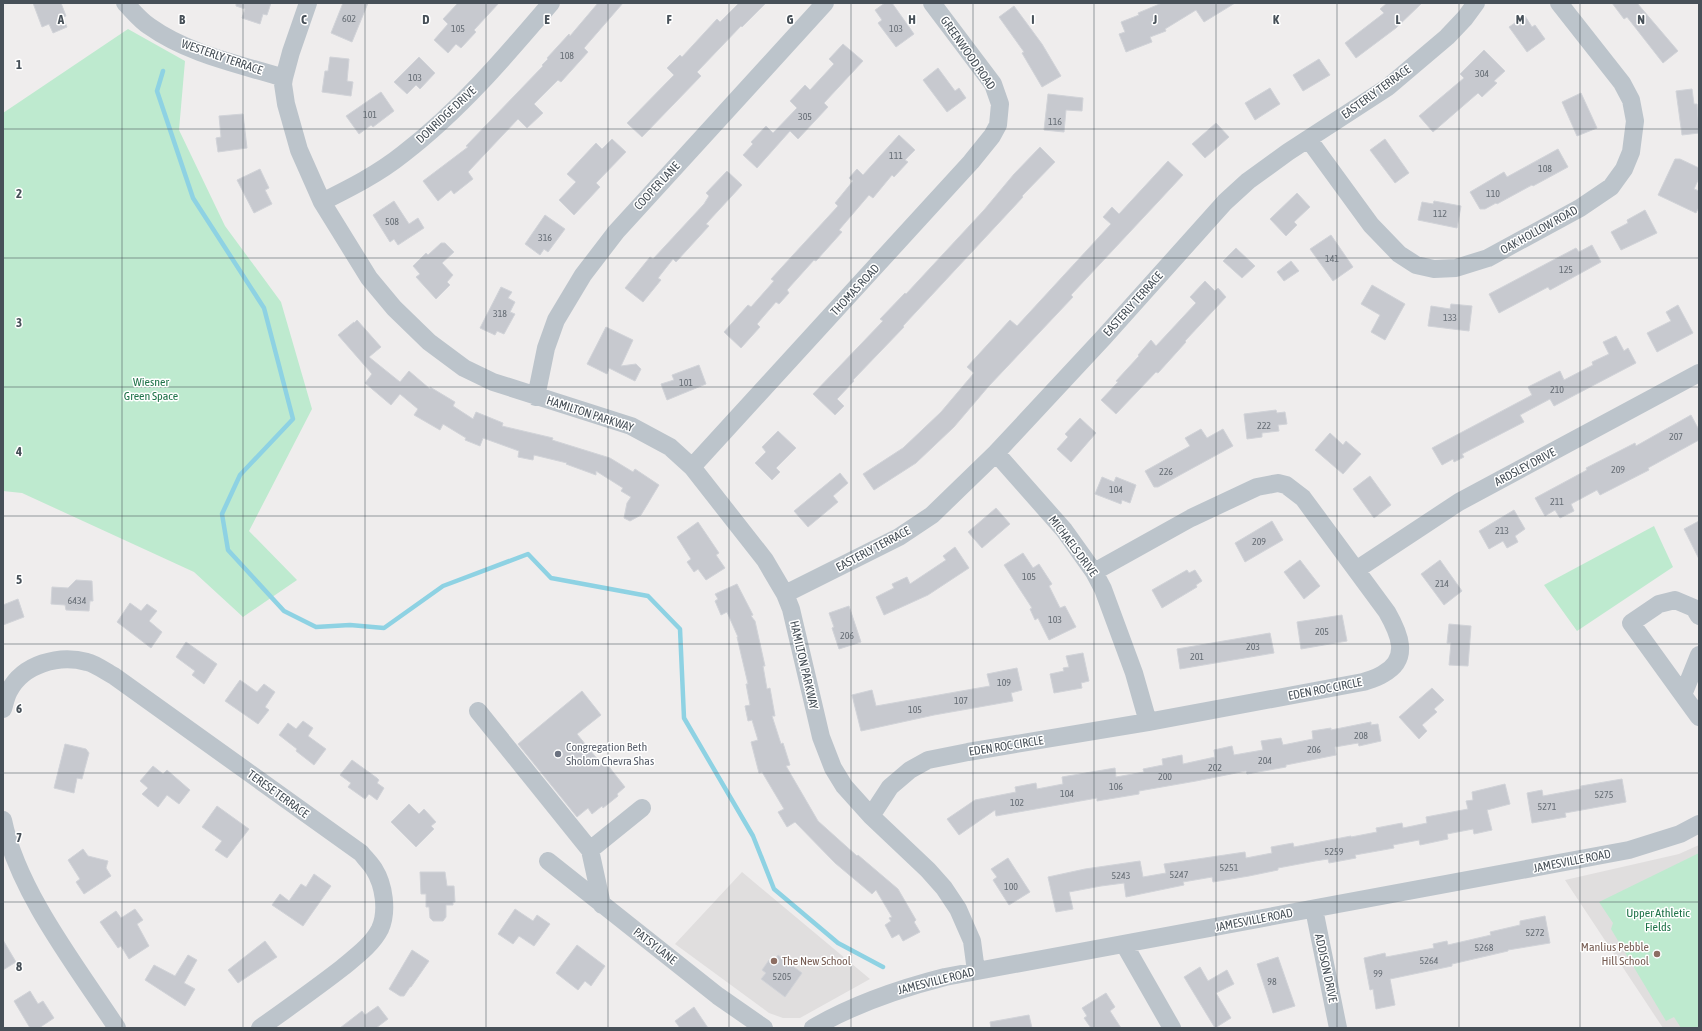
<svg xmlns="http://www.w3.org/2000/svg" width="1702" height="1031" font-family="'Asap Condensed',sans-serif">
  <rect width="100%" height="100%" fill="#efeded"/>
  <!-- education -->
  <path fill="#e0dede" d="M1699,845V1028H1663L1565,880L1679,854Z
    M742,872L870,979L800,1018H783L769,1013L675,944Z"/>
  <!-- green -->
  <path fill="#beeacf" d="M128,29L185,61L179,130L225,226L281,302L312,409L249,531L297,580L243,617L194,572L22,493L3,491V113Z
    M1654,526L1673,567L1577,631L1544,585Z
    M1699,853V1028H1681L1674,1017L1666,1021L1611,929L1613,923L1599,902Z"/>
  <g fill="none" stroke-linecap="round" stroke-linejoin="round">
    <!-- stream -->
    <path stroke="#8ed2e3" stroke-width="4.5" d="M163,71L157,91L193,198L264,308L293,419L240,475L222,514L228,550L284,611L316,627L350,625L384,628L443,586L528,554L551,578L648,596L680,629L684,718L753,836L774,889L838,943L883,967"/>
  </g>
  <!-- building -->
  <path fill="#c7c9cf" stroke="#d1d3d8" d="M33,3H61L66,16L63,17L67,27L53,33L49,24L42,27Z
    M236,3H271L267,15L263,14L260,24L242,18L245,9L236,6Z
    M343,3H368L352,42L331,33Z
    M458,3H499L474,30L476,32L461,48L456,44L448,53L434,40L448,24L443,19Z
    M598,3H623L584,48L588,52L561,82L558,80L534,104L543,113L527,128L518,119L468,172L473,179L454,194L451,190L438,201L423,181L468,147L466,146L543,66L542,65L548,59L547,58L569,34L570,36Z
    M739,3H766L742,27L741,26L697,72L701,76L642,137L627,123L674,75L667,68L680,55L682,57L717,19L720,22Z
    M885,3H892L914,34L896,47L878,23L882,20L875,10Z
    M1162,3H1235L1204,22L1196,10L1165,29L1166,31L1150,37L1152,42L1126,52L1119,34L1125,32L1121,22L1139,15L1138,13Z
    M1387,3H1422L1396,28L1356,58L1345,43L1384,13L1380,9Z
    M1612,3H1637L1678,51L1663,63L1627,17L1624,19Z
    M1014,6L1042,44L1061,76L1042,87L1022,53L1024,52L999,17Z
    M1525,16L1532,27L1535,25L1545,39L1527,52L1509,27Z
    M843,44L863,61L824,103L828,107L798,139L790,131L757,168L743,155L753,144L751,142L766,126L773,133L797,108L790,101L805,85L810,90L834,64L829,59Z
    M1484,50L1505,71L1494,81L1497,83L1482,97L1478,93L1433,132L1419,116L1464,78L1460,74Z
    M330,57L349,59L347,81L353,82L351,96L322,92L325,71H328Z
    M419,57L435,73L420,89L416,85L407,94L394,82Z
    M1319,59L1330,75L1303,91L1293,75Z
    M938,68L955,91L959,88L966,98L947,112L923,80Z
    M1270,88L1280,104L1255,120L1245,103Z
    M1692,89L1694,104H1697L1699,133L1682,135L1676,91Z
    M381,92L394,111L373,127L371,125L359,134L346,116Z
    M1581,93L1597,128L1577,136L1562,102Z
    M1048,94L1083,98L1082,111L1066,110L1064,132L1044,130Z
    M243,114L247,148L218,152L216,138L221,137L219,116Z
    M1216,123L1229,137L1205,158L1192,144Z
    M899,135L915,150L905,160L908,162L894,177L892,175L873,198L869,195L839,230L842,232L816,261L814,260L787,290L789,293L779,304L776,302L757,324L760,327L741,348L724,332L748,305L751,307L774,281L771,279L838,206L835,203L853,181L849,178L857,169L863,175Z
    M612,139L626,152L596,183L600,187L574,215L559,200L576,182L567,174L596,143L602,149Z
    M1385,139L1409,173L1395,183L1370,150Z
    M1040,147L1055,162L1022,196L1023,197L903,326L904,327L853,380L854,381L837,399L844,406L835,415L813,394L883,321L880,319L905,293L906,294L984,210L1014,174Z
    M1558,149L1568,167L1533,186L1532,185L1497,204L1496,203L1485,209H1480L1470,192L1504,172L1507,177Z
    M1675,159H1680L1699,168V178L1694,189L1699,191V207L1696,213L1658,195Z
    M1168,161L1183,175L1157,203L1071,295L1073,297L988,387L954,427L916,463L874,490L863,474L903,448L941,412L974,373L967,367L1010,320L1017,326L1111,224L1103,217L1112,207L1119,214Z
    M260,169L269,188L265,190L272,204L254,213L237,180Z
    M727,171L742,185L706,224L709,226L676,262L673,259L658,278L661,280L643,302L625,288L650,257L653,259L704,204L709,196L706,193Z
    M1297,193L1310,207L1294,222L1297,225L1286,236L1270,219Z
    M394,201L409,224L418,218L424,228L398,245L394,239L390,242L373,215Z
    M1434,201L1461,206L1457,228L1418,220L1422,202L1433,204Z
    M1645,210L1657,233L1621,250L1611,232L1628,223L1627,220Z
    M545,215L565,229L548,252L544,249L540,255L525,244Z
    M1331,235L1353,267L1333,281L1310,249Z
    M441,243H445L454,252L442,263L453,275L447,282L450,285L436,299L416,277L420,274L413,266L426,253L428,255Z
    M1592,245L1601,262L1550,290L1548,287L1499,313L1489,294L1576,248L1579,252Z
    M1236,248L1255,266L1242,278L1223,261Z
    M1291,261L1299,271L1284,281L1277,272Z
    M1205,281L1215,291L1218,288L1226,297L1185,341L1186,342L1158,373L1156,372L1116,414L1101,400L1118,382L1116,381L1139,356L1138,355L1151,340L1156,346L1196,303L1190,297Z
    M1372,285L1405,304L1385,340L1371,332L1380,315L1361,304Z
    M501,287L512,292L508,298L515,302L510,312L515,314L504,334L497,331L495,335L480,328Z
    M1451,304L1472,306L1469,331L1428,326L1431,306L1450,309Z
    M1678,305L1693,333L1657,352L1647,333L1671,321L1666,312Z
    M357,320L381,347L369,357L400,382L409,371L430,389V387L455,402L453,406L473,419L476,412L503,423L502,426L553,438L552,440L610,458L633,472L635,469L659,485L641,515L630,521L624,518L627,503L631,497L621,491L623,488L596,471V475L566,464L567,463L534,455L533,460L518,457L519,451L483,438L480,446L465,440L466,438L443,424L440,430L414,415L418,409L400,394L391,405L365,383L372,374L338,335L354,322V323Z
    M606,327L633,340L621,366L636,364L641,369L635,381L609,368L607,374L587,364Z
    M1616,336L1624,351L1628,348L1636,363L1554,406L1550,399L1520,415L1524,422L1462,454L1464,457L1454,462L1453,459L1442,465L1432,448L1532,395L1528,387L1560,371L1564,380L1593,365L1592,362L1609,354L1603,342Z
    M699,365L706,384L667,400L661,384L674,380L672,375Z
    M1276,410L1277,413L1285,412L1287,424L1278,425L1279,431L1262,433V437L1247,439L1244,414Z
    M1691,415L1699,430V440L1648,468L1649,470L1600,495L1597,490L1571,504L1574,511L1560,518L1555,510L1545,516L1535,498L1587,470L1586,468L1635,443L1636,446Z
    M1080,418L1096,433L1071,462L1057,449L1068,437L1065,434Z
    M1201,429L1207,438L1223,429L1233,446L1158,487H1154L1145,471L1190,446L1185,438Z
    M778,431L796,448L776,468L780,472L772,480L755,463L766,452L762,447Z
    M1330,433L1343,445L1346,441L1361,454L1343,474L1315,450Z
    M840,473L848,483L833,496L838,502L808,527L794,511Z
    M1370,476L1391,505L1374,518L1353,489Z
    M1102,477L1114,482L1116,477L1136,485L1130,503L1122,500L1121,504L1095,494Z
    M996,508L1010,524L982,548L968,532Z
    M1514,510L1525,529L1515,536L1518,542L1507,548L1503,541L1489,549L1479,531Z
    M1272,521L1283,540L1245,562L1235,543Z
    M1699,521V559L1684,529Z
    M698,522L719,553L716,555L725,568L706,580L698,569L694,572L687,562L691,559L677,537Z
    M955,547L969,568L928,595L884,615L876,597L894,588L892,584L907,577L910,584L946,560L943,556Z
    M1023,553L1033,568L1039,564L1052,584L1049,586L1060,608L1065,606L1076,627L1049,640L1038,618L1035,620L1030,609L1032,608L1004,565Z
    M1300,560L1320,586L1304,599L1284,572Z
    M1440,560L1462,591L1444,605L1421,574Z
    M1187,570L1189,573L1195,570L1202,581L1196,585L1197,587L1162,608L1152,590Z
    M76,580L92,581L93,601H90L89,611L66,610L65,605L51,604L52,587L68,588Z
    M737,584L753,615L751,616L755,621L765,666H763L767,689L770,688L775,716H772L781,744L783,743L790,765L786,766L818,821L857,856L858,855L898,889L916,920L914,922L920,932L903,941L899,934L892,938L885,925L891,921L889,918L892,917L876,890L872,894L835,863L795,822L787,827L778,812L784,809L762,772L759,773L751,742L758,740L752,720L748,721L745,706L750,705L746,684H748L737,637H738L727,612L721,615L715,601L718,599L715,594Z
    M18,599L24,617L3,625V605Z
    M130,603L141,611L147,604L157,611L149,621L162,632L151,648L117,622Z
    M849,606L861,642L839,649L832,628L834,627L829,613Z
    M1342,615L1347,641L1301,649L1297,622Z
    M1449,624L1471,626L1468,666L1449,665L1451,643H1447Z
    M1270,633L1274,653L1180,669L1177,649Z
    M186,642L217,664L204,684L192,675L195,671L176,657Z
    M1083,653L1089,681L1081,683L1082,688L1054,693L1050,674L1064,671L1063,668L1069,667L1066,656Z
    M1017,668L1022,690L1011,693L1013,701L934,715L861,731L852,695L872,690L876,706L990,686L987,674Z
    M240,680L257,692L264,684L275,692L265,707L269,710L258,724L225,701Z
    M1432,688L1444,700L1434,709L1437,712L1422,725L1427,731L1419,739L1399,717Z
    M582,691L601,715L577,734L603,766L606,763L625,787L617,794L618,796L603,808L602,806L592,814L588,808L577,817L518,744Z
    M303,721L313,728L308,736L326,749L314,765L296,751L297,749L279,735L288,723L296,729Z
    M1371,722V725L1378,724L1381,741L1359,746L1358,743L1335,747L1336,755L1286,765V767L1247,774L1246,771L1196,781L1139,791V794L1097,801V798L996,816L995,810L959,835L947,819L975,800L1016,792L1015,787L1036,783L1037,789L1063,784L1062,777L1115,768L1116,777L1144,772L1143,769L1163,765L1162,759L1182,755L1183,764L1215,757L1214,750L1232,746L1234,755L1263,750L1261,741L1281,738L1283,745L1313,739L1312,731L1331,728V730Z
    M65,744L86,749L89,753L82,779L77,778L74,793L54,788Z
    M352,760L377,778L379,780L377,783L384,788L377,800L369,794L365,799L348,787L351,783L340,775Z
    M153,766L163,774L167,770L190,790L179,804L167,795L158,807L142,794L148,788L140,781Z
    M1622,779L1626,802L1565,813L1566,817L1532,823L1527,793L1542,790L1543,796L1581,789V786Z
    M1505,784L1510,804L1487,810L1492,830L1474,834L1473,829L1447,834L1448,839L1420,845L1419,840L1393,845L1394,848L1355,855L1356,858L1329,863L1328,859L1315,861L1278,868V870L1249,876L1213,882L1212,877L1183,882L1184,885L1126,897L1124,883L1101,886L1069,892L1073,909L1056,912L1048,877L1085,869L1140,861L1143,877L1166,873L1164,864L1245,852L1246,858L1272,853L1271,847L1293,843L1294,847L1351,836V837L1377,832L1376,828L1402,823L1403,828L1427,823L1426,817L1468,809L1466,801L1473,800L1472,792Z
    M409,804L419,814L424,809L436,822L431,826L434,829L416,847L391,822Z
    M217,806L249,829L227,858L215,850L222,841L202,827Z
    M83,849L88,856L108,861L106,868L111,876L84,894L76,882L80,879L68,860Z
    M1008,858L1030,892L1009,905L993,880L997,877L991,869Z
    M420,872H445L447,886H454L455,902H453V905H446V917L443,921H433L430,918L429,907H426V894H421Z
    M314,874L331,886L303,926L272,905L280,894L289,901L301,884L306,887Z
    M135,909L143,920L137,924L149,946L129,959L121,946L118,948L100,922L116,911L121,918Z
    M515,909L533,921L537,915L550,924L534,946L519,936L513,944L498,934Z
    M1545,916L1550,943L1508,950V951L1452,964V966L1390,979L1395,1005L1376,1009L1373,989L1370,990L1364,958L1385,953L1386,957L1434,948L1433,944L1447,941L1448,945L1491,935L1490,932L1520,925V921Z
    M3,940L16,962L3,970Z
    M265,941L277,957L238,983L228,970Z
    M577,945L605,966L591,986L585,981L578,990L556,973Z
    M412,950L429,961L411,987H410L404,996H400L389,989Z
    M188,955L197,960L184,983L195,989L185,1006L145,980L154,965L175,976Z
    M778,955L802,973L785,997L761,979L766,973L762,970L769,960L773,963Z
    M1278,957L1295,1006L1273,1013L1257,964Z
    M1200,967L1208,981L1227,970L1234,984L1216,993L1231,1018L1215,1028L1184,977Z
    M30,991L38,1004L43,1001L54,1018L39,1028H30L14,1001Z
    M1106,993L1115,1007L1110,1011L1121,1028H1091L1084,1018L1087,1016L1082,1008Z
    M378,1006L388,1019L376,1028H340L362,1011L365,1015Z
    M694,1007L708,1028H680L675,1021Z
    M1029,1015L1032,1028H991L990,1022Z"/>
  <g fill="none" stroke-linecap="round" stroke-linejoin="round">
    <!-- minor -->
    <path stroke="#bcc4cb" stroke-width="18" d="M125,3C133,11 140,20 149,26C188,54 239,64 284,78
      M308,3L291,52L284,78L283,84L286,104L299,150L322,202L369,278L394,308L429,342L464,368L493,382L631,426L670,447L692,467L765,560L785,594L791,609L821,737L833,768L844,786L871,816L928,870L944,888L958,909L972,941L976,971
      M1309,140L1371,225L1399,254L1416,265L1434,269L1456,268L1488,258L1580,208L1611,187L1624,169L1631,152L1635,121L1631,100L1622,83L1559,3
      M322,202C350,188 378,174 403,154C459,111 505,57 551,3
      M536,397L546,348L556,320L583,275L616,232L825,3
      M996,453L1064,530L1094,572L1103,589L1134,673L1148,722
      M692,467L971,162L992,136L998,125L1000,104L993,84L932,3
      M1356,570L1459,502L1699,373
      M785,594L899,537L932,515L996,453L1104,337L1225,202L1248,181L1288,152L1388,87L1447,37L1465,18L1476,3
      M1699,655L1683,695L1699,717
      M1683,695L1631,623L1659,604L1675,600L1694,608L1699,616
      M3,709C5,703 6,696 9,691C23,664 59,654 87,662C96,664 106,672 114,676L361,853C365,858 371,864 374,869C384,885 388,911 380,929C372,945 355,957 342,968C315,989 288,1008 260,1028
      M478,711L590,850L602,905
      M871,816L890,787L910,770L928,760L968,752L1148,722L1363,682C1369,680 1377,678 1383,674C1411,659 1399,633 1387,612L1303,498L1286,485L1278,483L1257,487L1191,518L1094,572
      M3,820C18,892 77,967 117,1028
      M590,850L642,808
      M548,861L718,996L764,1028
      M1314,909L1338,1028
      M1124,944L1172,1028
      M813,1028C854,1004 898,989 945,977L1629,850L1680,834L1699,824"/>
  </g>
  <!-- grid -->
  <path fill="none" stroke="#475058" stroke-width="1" stroke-opacity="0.55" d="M122,3V1028M243,3V1028M365,3V1028M486,3V1028M608,3V1028M729,3V1028M851,3V1028M973,3V1028M1094,3V1028M1216,3V1028M1337,3V1028M1459,3V1028M1580,3V1028M3,129H1699M3,258H1699M3,387H1699M3,516H1699M3,644H1699M3,773H1699M3,902H1699"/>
  <!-- markers -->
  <circle fill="#6b7280" stroke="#fff" stroke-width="1.5" cx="558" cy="754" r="4"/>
  <g fill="#8d6e63" stroke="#fff" stroke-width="1.5">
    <circle cx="1657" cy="954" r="4"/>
    <circle cx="774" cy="961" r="4"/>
  </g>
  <g text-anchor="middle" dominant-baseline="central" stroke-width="3" stroke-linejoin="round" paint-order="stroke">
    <!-- number labels -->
    <g font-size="10" fill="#676e76">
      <text x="349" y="18">602</text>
      <text x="458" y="28">105</text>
      <text x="896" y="28">103</text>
      <text x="567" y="55">108</text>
      <text x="1482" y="73">304</text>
      <text x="415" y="77">103</text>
      <text x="370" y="114">101</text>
      <text x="805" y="116">305</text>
      <text x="1055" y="121">116</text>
      <text x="896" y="155">111</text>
      <text x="1545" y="168">108</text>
      <text x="1493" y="193">110</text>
      <text x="1440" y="213">112</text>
      <text x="392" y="221">508</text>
      <text x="545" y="237">316</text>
      <text x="1332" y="258">141</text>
      <text x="1566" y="269">125</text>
      <text x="500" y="313">318</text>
      <text x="1450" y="317">133</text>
      <text x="686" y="382">101</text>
      <text x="1557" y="389">210</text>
      <text x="1264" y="425">222</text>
      <text x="1676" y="436">207</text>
      <text x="1618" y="469">209</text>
      <text x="1166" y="471">226</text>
      <text x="1116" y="489">104</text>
      <text x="1557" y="501">211</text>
      <text x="1502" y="530">213</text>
      <text x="1259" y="541">209</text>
      <text x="1029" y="576">105</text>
      <text x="1442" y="583">214</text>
      <text x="77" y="600">6434</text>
      <text x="1055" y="619">103</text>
      <text x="1322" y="631">205</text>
      <text x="847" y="635">206</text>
      <text x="1253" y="646">203</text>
      <text x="1197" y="656">201</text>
      <text x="1004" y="682">109</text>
      <text x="961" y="700">107</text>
      <text x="915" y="709">105</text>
      <text x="1361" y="735">208</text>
      <text x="1314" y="749">206</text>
      <text x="1265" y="760">204</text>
      <text x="1215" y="767">202</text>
      <text x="1165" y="776">200</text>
      <text x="1116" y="786">106</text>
      <text x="1067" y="793">104</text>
      <text x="1604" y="794">5275</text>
      <text x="1017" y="802">102</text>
      <text x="1547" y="806">5271</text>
      <text x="1334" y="851">5259</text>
      <text x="1229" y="867">5251</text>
      <text x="1179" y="874">5247</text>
      <text x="1121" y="875">5243</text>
      <text x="1011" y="886">100</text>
      <text x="1535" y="932">5272</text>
      <text x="1484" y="947">5268</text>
      <text x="1429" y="960">5264</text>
      <text x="1378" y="973">99</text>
      <text x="782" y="976">5205</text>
      <text x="1272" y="981">98</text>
    </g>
    <!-- street labels -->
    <g font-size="12" fill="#475058" stroke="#fff">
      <text transform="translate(968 53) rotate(55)">GREENWOOD ROAD</text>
      <text transform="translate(222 57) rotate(19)">WESTERLY TERRACE</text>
      <text transform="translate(1376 92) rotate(-36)">EASTERLY TERRACE</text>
      <text transform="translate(446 115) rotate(-43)">DONRIDGE DRIVE</text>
      <text transform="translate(657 186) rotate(-47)">COOPER LANE</text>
      <text transform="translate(1539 230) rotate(-29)">OAK HOLLOW ROAD</text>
      <text transform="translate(855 290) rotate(-47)">THOMAS ROAD</text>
      <text transform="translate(1133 304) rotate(-48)">EASTERLY TERRACE</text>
      <text transform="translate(590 414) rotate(18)">HAMILTON PARKWAY</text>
      <text transform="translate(1525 467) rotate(-28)">ARDSLEY DRIVE</text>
      <text transform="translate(1073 546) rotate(53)">MICHAELS DRIVE</text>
      <text transform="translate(873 549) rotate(-28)">EASTERLY TERRACE</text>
      <text transform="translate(804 665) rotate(77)">HAMILTON PARKWAY</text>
      <text transform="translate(1325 689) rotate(-11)">EDEN ROC CIRCLE</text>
      <text transform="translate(1006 746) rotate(-9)">EDEN ROC CIRCLE</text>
      <text transform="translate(278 794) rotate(36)">TERESE TERRACE</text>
      <text transform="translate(1572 861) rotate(-11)">JAMESVILLE ROAD</text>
      <text transform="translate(1254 920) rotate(-11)">JAMESVILLE ROAD</text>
      <text transform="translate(655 946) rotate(38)">PATSY LANE</text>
      <text transform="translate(1326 968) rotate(78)">ADDISON DRIVE</text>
      <text transform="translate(936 981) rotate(-14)">JAMESVILLE ROAD</text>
    </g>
    <!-- park labels -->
    <g font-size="12" fill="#1e7248" stroke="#fff">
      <text x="151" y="382">Wiesner<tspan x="151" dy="14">Green Space</tspan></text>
      <text x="1658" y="913">Upper Athletic<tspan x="1658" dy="14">Fields</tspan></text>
    </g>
    <!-- worship labels -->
    <g font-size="12" fill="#5b616d" stroke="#fff" text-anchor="start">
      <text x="566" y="747">Congregation Beth<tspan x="566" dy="14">Sholom Chevra Shas</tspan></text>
    </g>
    <!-- education labels -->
    <g font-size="12" fill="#785e54" stroke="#fff" text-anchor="end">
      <text x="1649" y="947">Manlius Pebble<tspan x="1649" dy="14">Hill School</tspan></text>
      <text x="782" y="961" text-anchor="start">The New School</text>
    </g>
  </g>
  <g font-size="13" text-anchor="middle" font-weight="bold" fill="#475058" stroke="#fff" stroke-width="3" stroke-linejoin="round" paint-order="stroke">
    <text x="61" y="24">A</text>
    <text x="182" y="24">B</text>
    <text x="304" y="24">C</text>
    <text x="426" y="24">D</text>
    <text x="547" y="24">E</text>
    <text x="669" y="24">F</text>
    <text x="790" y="24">G</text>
    <text x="912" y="24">H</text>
    <text x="1033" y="24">I</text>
    <text x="1155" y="24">J</text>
    <text x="1276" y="24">K</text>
    <text x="1398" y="24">L</text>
    <text x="1520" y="24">M</text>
    <text x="1641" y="24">N</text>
    <text x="19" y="69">1</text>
    <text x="19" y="198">2</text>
    <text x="19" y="327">3</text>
    <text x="19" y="456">4</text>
    <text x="19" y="584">5</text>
    <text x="19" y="713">6</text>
    <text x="19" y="842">7</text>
    <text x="19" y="971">8</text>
  </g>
  <!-- border -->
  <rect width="1702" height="1031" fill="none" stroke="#475058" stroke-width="8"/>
</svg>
